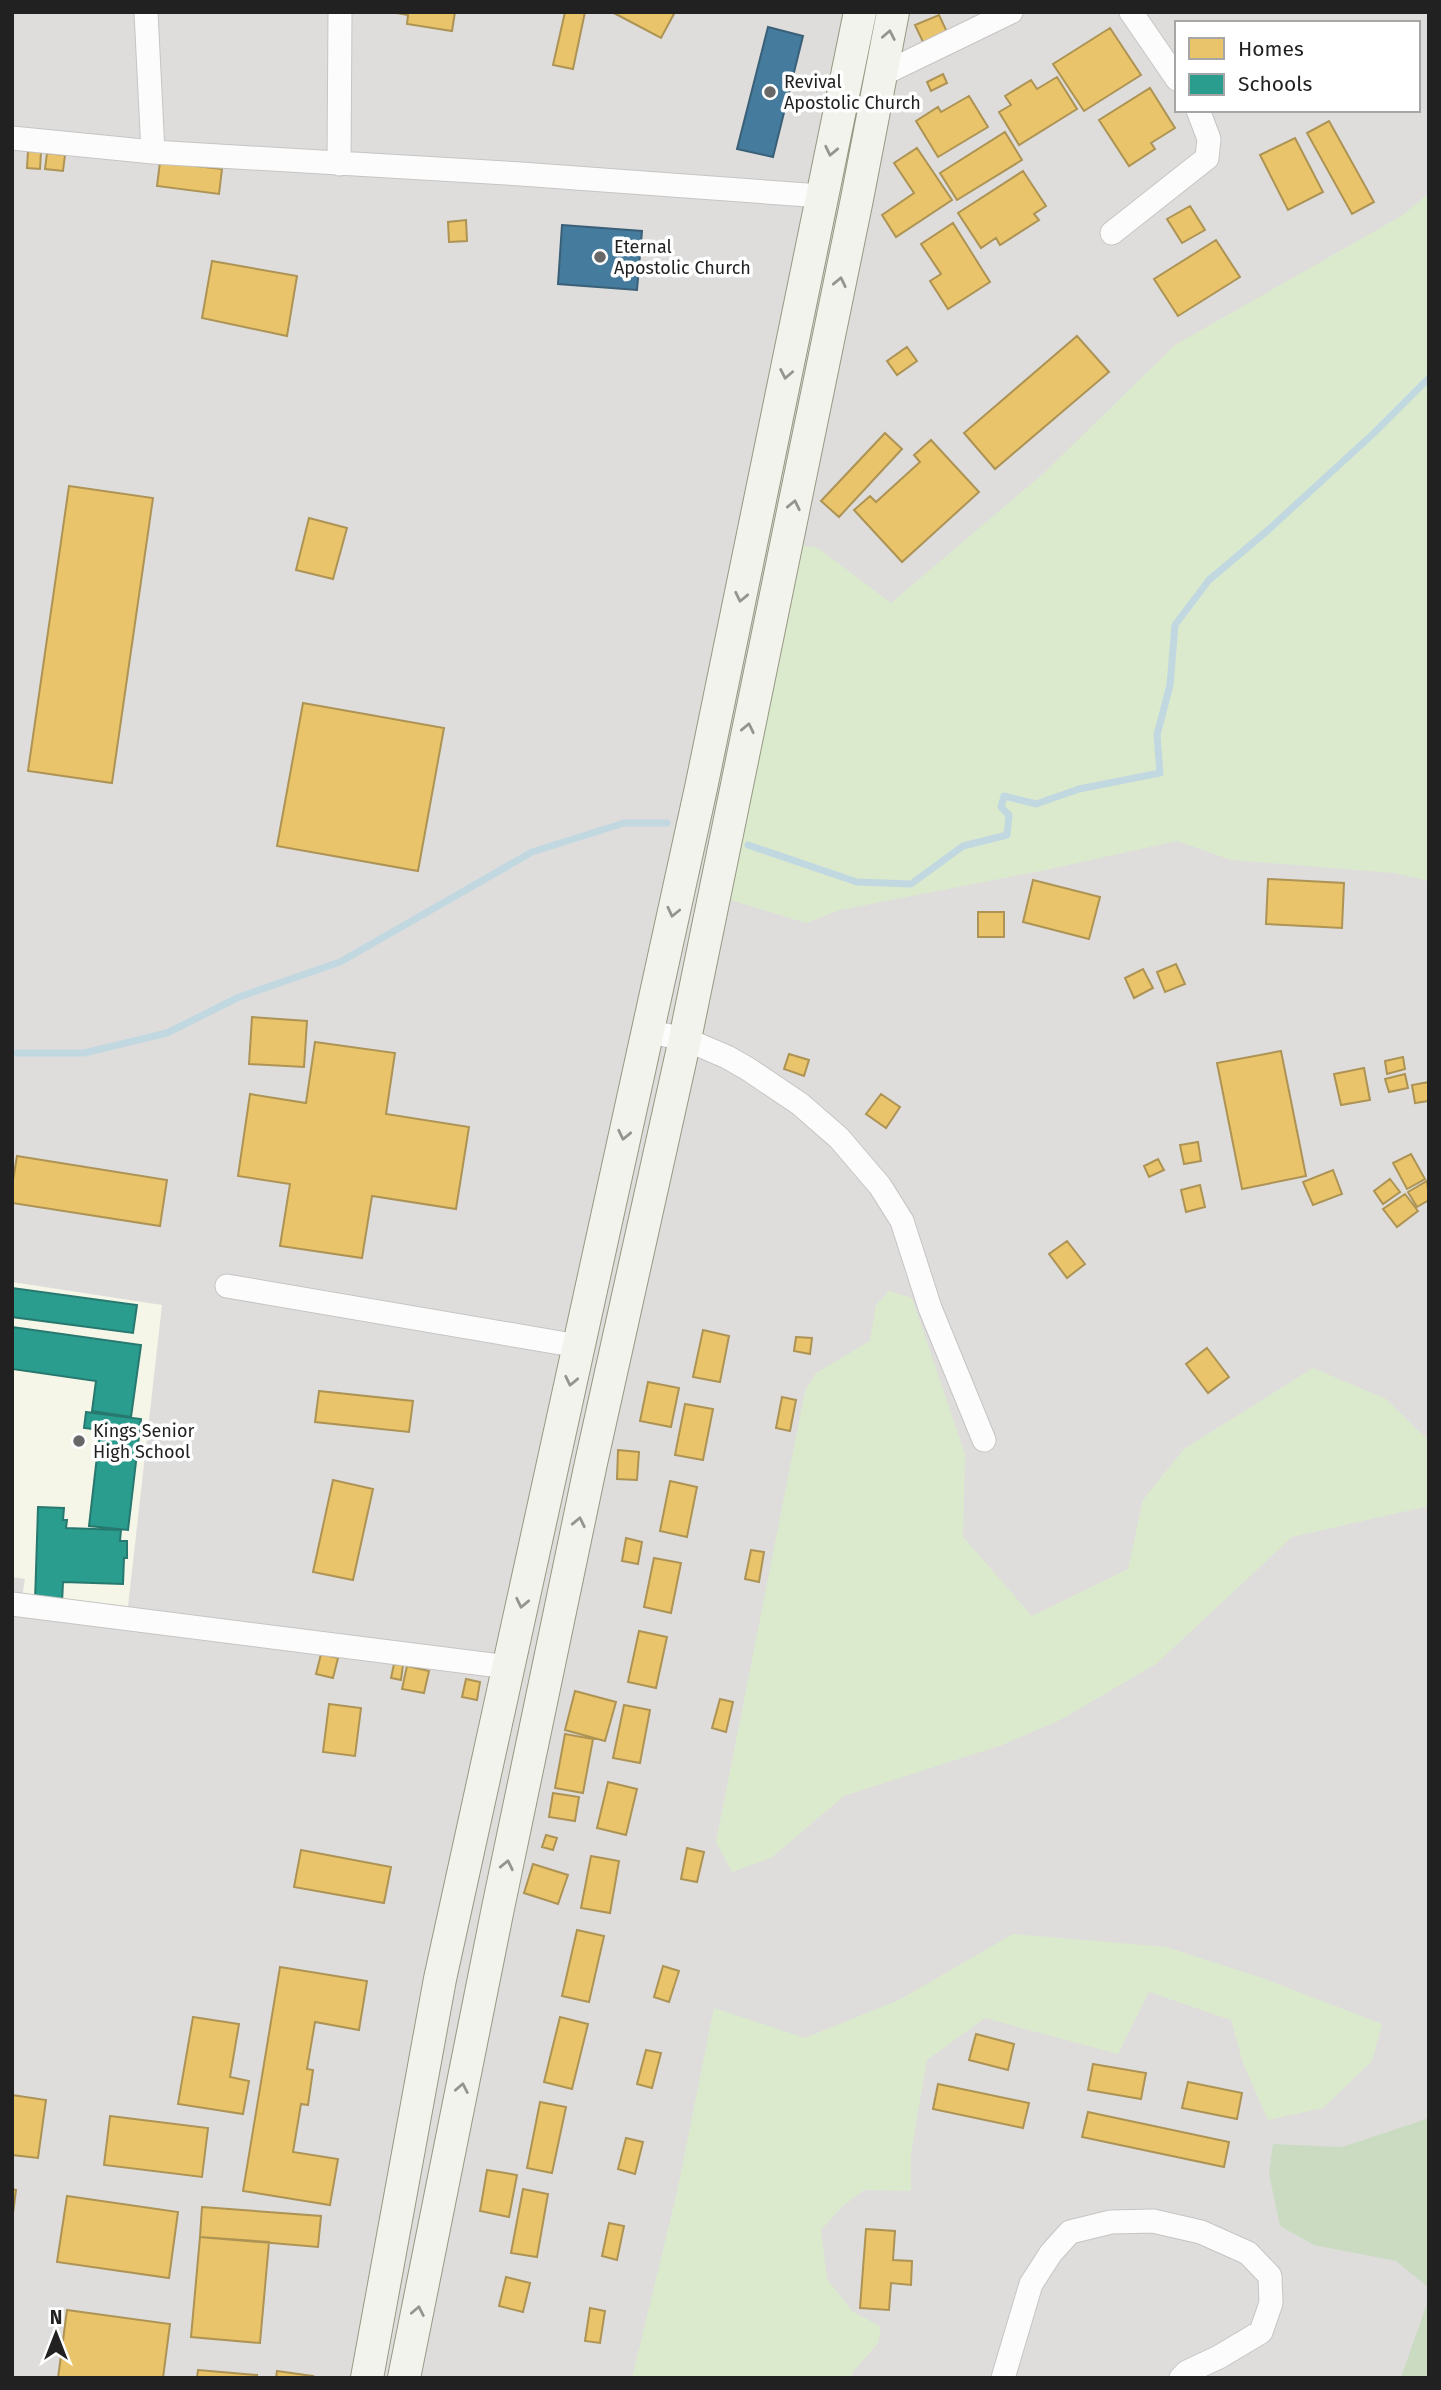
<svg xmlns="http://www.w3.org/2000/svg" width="1441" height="2390" font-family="'Fira Sans',sans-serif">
  <rect width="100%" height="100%" fill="#efedeb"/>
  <!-- residential -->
  <path fill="#dedddc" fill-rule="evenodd" d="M12,12H1429V2378H12ZM1177,23H1418V110H1177Z"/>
  <!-- education -->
  <path fill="#f6f6e8" d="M12,1282L162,1305L127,1615L21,1603L25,1579L12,1577Z"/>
  <!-- grass -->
  <path fill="#dbeacc" d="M1429,193V881L1394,873L1231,860L1177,841L1050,869L840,910L806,923L724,898L798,545L818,548L891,603L1045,472L1175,345L1403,215Z
    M889,1291L912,1298L965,1454L963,1537L1032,1616L1128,1569L1143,1500L1184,1449L1313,1368L1386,1399L1429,1441V1506L1292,1537L1156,1664L1060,1720L1002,1745L844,1796L771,1858L732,1872L716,1842L805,1391L816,1373L870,1341L876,1305Z
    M1013,1934L1166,1947L1265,1979L1382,2024L1372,2061L1323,2108L1268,2120L1243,2063L1231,2020L1149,1992L1118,2054L985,2018L927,2060L911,2153V2191L864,2190L843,2206L821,2230L827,2279L852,2311L881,2327L878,2343L852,2373V2378H632L677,2192L714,2008L805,2038L899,2000Z"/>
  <!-- forest -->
  <path fill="#cadbc2" d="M1429,2118V2288L1396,2261L1314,2245L1280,2226L1269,2174L1273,2144L1342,2147Z
    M1429,2298V2378H1401V2377Z"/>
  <!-- homes -->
  <path fill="#e9c46a" stroke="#ad9354" stroke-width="2" d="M391,12H455L452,31L407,24L408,15Z
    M565,12H585L573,69L553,65Z
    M612,12H675L661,38Z
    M939,15L947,32L923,42L915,25Z
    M1110,28L1141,75L1084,111L1053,64Z
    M943,74L947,83L931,91L927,82Z
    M1057,77L1077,109L1019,145L999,112L1011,105L1005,96L1031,80L1037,89Z
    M1150,88L1175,128L1151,143L1155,149L1129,166L1099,120Z
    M969,96L988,127L938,157L916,121L938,107L941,112Z
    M1329,121L1374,202L1352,214L1307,133Z
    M1005,132L1022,160L957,200L940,173Z
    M1295,138L1323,192L1288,210L1260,155Z
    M917,148L952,200L896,237L882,215L914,193L894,163Z
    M28,151L41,152L40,169L27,168Z
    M47,153L65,155L63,171L45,169Z
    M160,162L222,169L219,194L157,186Z
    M1023,171L1046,206L1034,214L1039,220L1000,245L996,238L981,248L958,213Z
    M1190,206L1205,230L1182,243L1167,219Z
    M466,220L467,241L449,242L448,222Z
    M953,223L990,282L948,309L930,281L941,274L921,244Z
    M1216,240L1240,277L1178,316L1154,279Z
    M212,261L297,276L287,336L202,318Z
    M1077,336L1109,372L995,469L964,433Z
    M907,347L917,361L897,375L887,361Z
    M885,433L902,449L839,517L821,501Z
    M931,440L979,492L902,562L854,510L870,496L876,502L920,462L914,455Z
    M69,486L153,498L112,783L28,771Z
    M309,518L347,528L333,579L296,570Z
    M303,703L444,728L418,871L277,846Z
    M1268,879L1344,883L1342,928L1266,924Z
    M1033,880L1100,897L1089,939L1023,922Z
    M978,912H1004V937H978Z
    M1176,964L1185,984L1165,992L1157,972Z
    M1143,969L1153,988L1134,998L1125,978Z
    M252,1017L307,1021L304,1067L249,1064Z
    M315,1042L395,1053L386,1114L469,1127L456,1209L372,1196L362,1258L280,1246L290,1184L238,1176L250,1094L306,1103Z
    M1281,1051L1306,1176L1242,1189L1217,1063Z
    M789,1054L809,1060L804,1076L784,1069Z
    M1403,1057L1405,1069L1387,1074L1385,1061Z
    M1364,1068L1370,1100L1341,1105L1334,1074Z
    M1405,1074L1408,1088L1389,1092L1385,1079Z
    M1429,1082V1101L1415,1103L1412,1085Z
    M881,1094L900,1107L886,1128L866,1114Z
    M1198,1142L1201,1161L1184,1164L1180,1145Z
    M1411,1154L1425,1179L1407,1189L1393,1163Z
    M17,1156L167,1180L160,1226L12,1203V1186Z
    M1158,1159L1164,1170L1149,1177L1144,1166Z
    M1333,1170L1342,1194L1313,1205L1303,1182Z
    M1390,1179L1400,1192L1383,1204L1374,1191Z
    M1427,1181L1429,1200L1417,1207L1408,1192Z
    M1200,1185L1205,1207L1186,1212L1181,1190Z
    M1405,1194L1418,1211L1397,1227L1383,1209Z
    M1067,1241L1085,1264L1067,1278L1049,1254Z
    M703,1330L729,1336L720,1382L693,1377Z
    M796,1337L812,1338L810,1354L794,1351Z
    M1207,1348L1229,1377L1208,1393L1186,1364Z
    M648,1382L679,1388L671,1427L640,1421Z
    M319,1391L413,1401L409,1432L315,1422Z
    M782,1397L796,1400L790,1431L776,1428Z
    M685,1404L713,1409L703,1460L675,1455Z
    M618,1450L639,1452L637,1480L617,1479Z
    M333,1480L373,1489L353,1580L313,1572Z
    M670,1481L697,1487L687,1537L660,1531Z
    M626,1538L642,1542L638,1564L622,1561Z
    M751,1550L764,1552L759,1582L745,1579Z
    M654,1558L681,1563L671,1613L644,1607Z
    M639,1631L667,1637L656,1688L628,1682Z
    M321,1654L338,1658L333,1678L316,1674Z
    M394,1664L403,1665L401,1680L391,1678Z
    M407,1666L429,1671L424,1693L402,1689Z
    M466,1679L480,1682L477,1700L462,1697Z
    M575,1691L616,1702L605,1741L565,1730Z
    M720,1699L733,1702L726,1732L712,1728Z
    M329,1704L361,1708L355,1756L323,1752Z
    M624,1705L650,1710L640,1763L613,1758Z
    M565,1734L593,1739L583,1793L555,1788Z
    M608,1782L637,1789L626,1835L597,1828Z
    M553,1793L579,1797L575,1821L549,1817Z
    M546,1835L557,1838L553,1850L542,1847Z
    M687,1848L704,1852L697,1882L681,1879Z
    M301,1850L391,1867L384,1903L294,1887Z
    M591,1856L619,1861L610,1913L581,1908Z
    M533,1864L568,1875L558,1904L524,1893Z
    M577,1930L604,1936L589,2002L562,1996Z
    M663,1966L679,1971L669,2002L654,1997Z
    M280,1967L367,1981L359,2030L315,2022L307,2069L313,2070L308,2105L301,2104L293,2152L338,2159L330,2205L243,2191Z
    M193,2017L239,2024L230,2077L249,2081L243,2114L178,2104Z
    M560,2017L588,2024L572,2089L544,2082Z
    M976,2034L1014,2044L1008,2070L969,2060Z
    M646,2050L661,2053L652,2088L637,2084Z
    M1093,2064L1146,2073L1141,2099L1088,2090Z
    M1188,2082L1242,2093L1237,2119L1182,2108Z
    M938,2084L1029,2103L1023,2128L933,2109Z
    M12,2095L46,2100L38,2158L12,2155Z
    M540,2102L566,2107L552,2173L527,2168Z
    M1088,2112L1229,2142L1224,2167L1082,2137Z
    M110,2116L208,2128L202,2177L104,2165Z
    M626,2138L643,2142L635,2174L618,2169Z
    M487,2170L517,2175L509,2217L480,2211Z
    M12,2189L16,2190L12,2221Z
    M523,2189L548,2194L537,2257L511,2253Z
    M67,2196L178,2212L169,2278L57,2262Z
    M202,2207L321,2216L318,2247L200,2237Z
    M609,2223L624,2226L617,2260L602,2256Z
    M866,2229L895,2231L893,2260L912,2261L911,2285L891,2283L889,2310L860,2308Z
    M200,2237L269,2242L260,2343L191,2337Z
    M506,2277L530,2283L523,2312L499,2306Z
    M590,2308L605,2311L600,2343L585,2341Z
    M67,2310L170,2324L163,2378H58Z
    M198,2370L257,2375V2378H197Z
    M277,2371L313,2376L312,2378H276Z"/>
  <!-- schools -->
  <path fill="#2a9d8f" stroke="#27786e" stroke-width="2" d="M12,1288L137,1305L133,1333L12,1317Z
    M12,1327L141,1345L131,1417L92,1411L96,1381L12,1369Z
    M86,1412L141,1419L128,1530L89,1526L100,1430L84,1428Z
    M38,1507L64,1508L63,1520H67L66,1528L121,1530L120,1541H127V1558H124L123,1584L63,1582L62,1603L35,1602Z"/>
  <!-- public -->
  <path fill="#457b9d" stroke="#3a6078" stroke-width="2" d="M768,27L803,36L773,157L737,149Z
    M562,225L642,231L637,290L558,284Z"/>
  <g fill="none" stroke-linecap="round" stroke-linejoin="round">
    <!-- stream -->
    <path stroke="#c1d8e0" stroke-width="7" d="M748,845L857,882L911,884L963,846L1007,835L1009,815L1001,807L1004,796L1036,804L1079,789L1160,773L1157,735L1170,685L1175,625L1209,580L1267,531L1374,433L1429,378
      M12,1053H84L167,1033L239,997L340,962L532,852L624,823H667"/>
    <!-- street casing -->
    <g stroke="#c6c5c4" stroke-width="25">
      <path id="street" d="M146,12L153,152
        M1131,12L1177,79
        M881,75L1011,12
        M12,138L153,152L521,174L821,196
        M339,164L340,12
        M1112,233L1207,158L1209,139L1198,110
        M646,1031L685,1039L727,1057L748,1069L800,1104L839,1138L880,1186L902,1221L930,1308L984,1440
        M227,1286L578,1346
        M12,1604L508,1667
        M1003,2378L1031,2284L1051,2253L1070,2232L1111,2222L1153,2221L1201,2232L1248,2253L1270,2276L1271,2303L1261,2332L1219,2357L1187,2372L1181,2378"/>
    </g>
    <!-- secondary casing -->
    <g stroke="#969883" stroke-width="34">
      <path id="secondary" d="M367,2378L440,1979L701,788L860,12
        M404,2378L498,1908L591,1463L685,1039L857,199L893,12"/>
    </g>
    <!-- street -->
    <use href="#street" stroke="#fdfcfc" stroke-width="23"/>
    <!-- secondary -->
    <use href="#secondary" stroke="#f3f3ed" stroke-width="32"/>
  </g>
  <!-- one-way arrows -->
  <defs><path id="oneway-chevron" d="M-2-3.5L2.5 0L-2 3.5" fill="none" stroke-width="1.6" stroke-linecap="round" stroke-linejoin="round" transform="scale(1.75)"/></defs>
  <g stroke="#949491">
    <use href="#oneway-chevron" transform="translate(889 35) rotate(-79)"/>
    <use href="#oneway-chevron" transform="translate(831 151) rotate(102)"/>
    <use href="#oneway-chevron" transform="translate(840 282) rotate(-78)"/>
    <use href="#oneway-chevron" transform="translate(786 374) rotate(101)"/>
    <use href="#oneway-chevron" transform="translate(794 505) rotate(-78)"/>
    <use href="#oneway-chevron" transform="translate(741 597) rotate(102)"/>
    <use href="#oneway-chevron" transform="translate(748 728) rotate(-78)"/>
    <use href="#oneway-chevron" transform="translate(673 912) rotate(103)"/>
    <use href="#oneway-chevron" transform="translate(624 1135) rotate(102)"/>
    <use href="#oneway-chevron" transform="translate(571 1381) rotate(102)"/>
    <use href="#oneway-chevron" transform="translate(579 1522) rotate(-78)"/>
    <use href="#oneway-chevron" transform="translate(522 1603) rotate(102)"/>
    <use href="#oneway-chevron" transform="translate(507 1865) rotate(-78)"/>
    <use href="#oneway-chevron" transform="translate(462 2088) rotate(-79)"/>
    <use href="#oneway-chevron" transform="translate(418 2311) rotate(-79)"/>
  </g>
  <!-- markers -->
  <g fill="#696868" stroke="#fff" stroke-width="2.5">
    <circle cx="770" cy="92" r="7"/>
    <circle cx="600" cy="257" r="7"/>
    <circle cx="79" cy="1441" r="7"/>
  </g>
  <g text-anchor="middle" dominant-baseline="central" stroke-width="7" stroke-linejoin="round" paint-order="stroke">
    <!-- poi labels -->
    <g font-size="18" fill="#212121" stroke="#fff" text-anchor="start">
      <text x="784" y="82">Revival<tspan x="784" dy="21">Apostolic Church</tspan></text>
      <text x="614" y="247">Eternal<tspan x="614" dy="21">Apostolic Church</tspan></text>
      <text x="93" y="1431">Kings Senior<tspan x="93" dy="21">High School</tspan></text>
    </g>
  </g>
  <!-- border -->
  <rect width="1441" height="2390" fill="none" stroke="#212121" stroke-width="28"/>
  <!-- legend -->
  <rect x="1175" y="21" width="245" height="91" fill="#ffffff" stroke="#a6a6a6" stroke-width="2"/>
  <rect x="1189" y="38" width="35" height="21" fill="#e9c46a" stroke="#a6a6a6" stroke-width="2"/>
  <text x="1238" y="56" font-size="21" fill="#212121">Homes</text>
  <rect x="1189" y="74" width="35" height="21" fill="#2a9d8f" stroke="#a6a6a6" stroke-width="2"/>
  <text x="1238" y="91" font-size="21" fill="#212121">Schools</text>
  <!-- north arrow -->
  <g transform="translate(56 2334)" stroke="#ffffff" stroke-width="5" paint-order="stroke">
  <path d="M0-5L12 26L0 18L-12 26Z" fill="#212121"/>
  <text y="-10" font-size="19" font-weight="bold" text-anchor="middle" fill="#212121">N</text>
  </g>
</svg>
